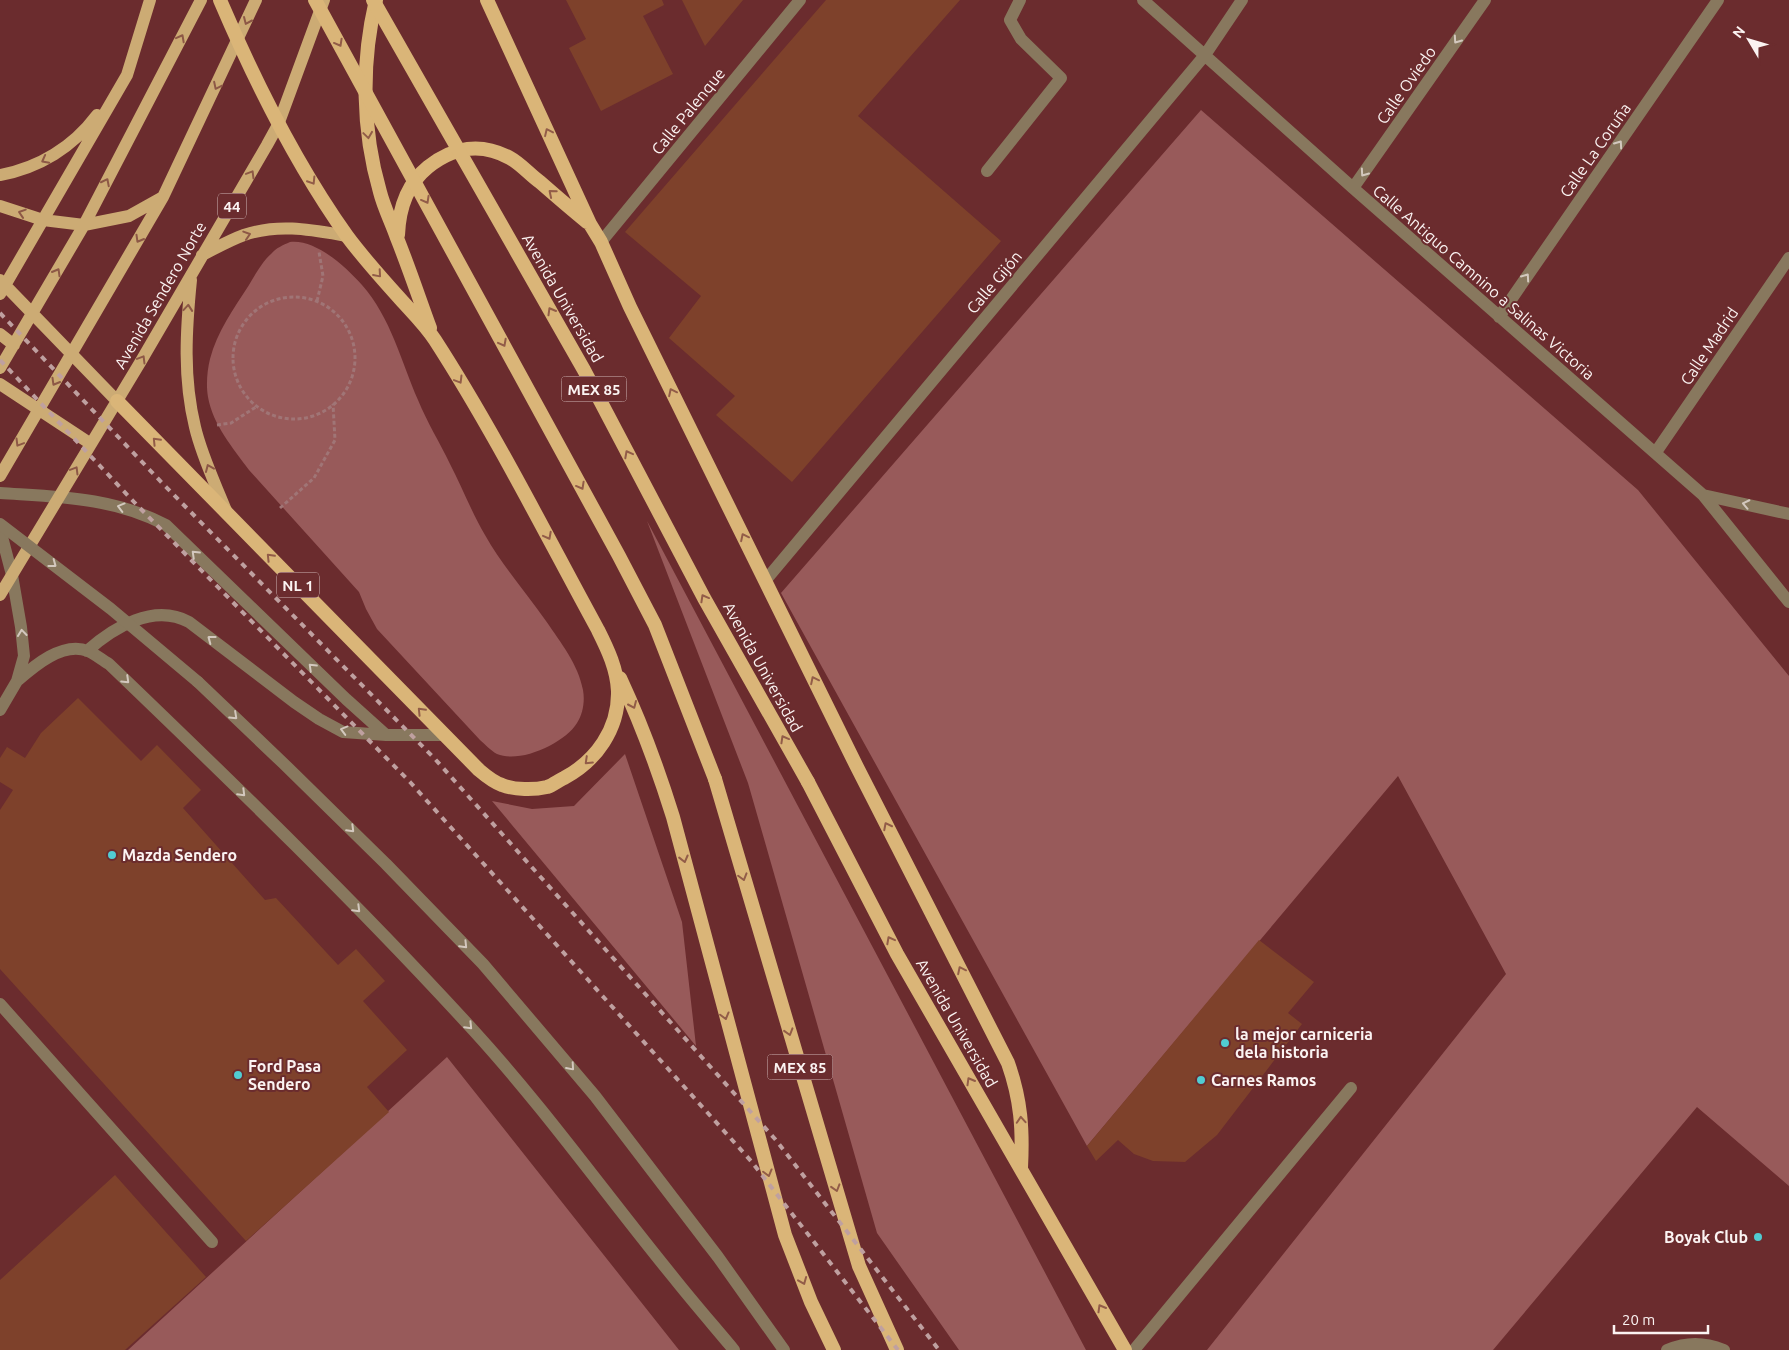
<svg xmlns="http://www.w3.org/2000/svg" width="1789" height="1350" font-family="Ubuntu,sans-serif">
  <rect width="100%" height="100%" fill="#6b2c2e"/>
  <!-- green -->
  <path fill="#985a5a" d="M1201,110L1638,490L1789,676V1186L1697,1107L1493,1350H1207L1506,974L1398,776L1087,1146L781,593Z
    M290,242C316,239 346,267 362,285C391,318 401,361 418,400C427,422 440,443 450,464C462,487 472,513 485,535C502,565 526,593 546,621C561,643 578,664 583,690C585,701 583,714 577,723C565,743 520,764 497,754C491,751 485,744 480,740L377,629L366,609L359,592L249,470C233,448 213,425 208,397C206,386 207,371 210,359C217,332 234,308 249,285C255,275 262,262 271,254C276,248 283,245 290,242Z
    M647,521L1086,1350H959L877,1233L748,783Z
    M625,754L682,922L696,1046L492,801L532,809L574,806Z
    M447,1057L679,1350H128Z"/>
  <!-- building -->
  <path fill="#7e412b" d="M566,0H662L664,5L643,16L673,74L601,111L569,48L586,39Z
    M682,0H743L705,46Z
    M826,0H960L858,116L1001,241L792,482L716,415L735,396L669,338L701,296L625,232Z
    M78,698L141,761L157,745L201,790L183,808L265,900L276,898L338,965L356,949L385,981L363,1001L407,1050L367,1087L389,1112L246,1241L0,969V810L13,790L0,782V758L7,747L25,758L41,733Z
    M1259,940L1314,982L1288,1013L1302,1024L1217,1135L1185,1162L1153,1161L1134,1154L1118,1140L1096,1161L1087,1146Z
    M115,1175L206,1277L125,1350H0V1280Z"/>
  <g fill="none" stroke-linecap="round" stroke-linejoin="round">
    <!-- path -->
    <path stroke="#a07576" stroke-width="3" stroke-dasharray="4 2.5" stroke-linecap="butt" d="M233 358a61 61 0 1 1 122 0a61 61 0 1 1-122 0Z
      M317,301L323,276L319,252
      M217,425L231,423L256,407
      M280,508L314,478L335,440L333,404"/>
    <!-- service -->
    <path stroke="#88785e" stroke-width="12" d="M987,171L1061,78L1021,39L1010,20L1020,0
      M0,1004L212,1242
      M1134,1350L1351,1088
      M1667,1350C1687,1342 1703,1342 1724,1350"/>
    <!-- minor -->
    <path stroke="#88785e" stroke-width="12" d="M1143,0L1353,188L1703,495L1789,602
      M1353,188L1485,0
      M601,242L800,0
      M1499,317L1718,0
      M1656,452L1789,258
      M1703,495L1789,514
      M765,581L1205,55L1242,0"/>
    <!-- tertiary -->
    <path stroke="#88785e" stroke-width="12" d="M0,493C59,497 112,497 166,525L346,699L386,735
      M0,529L12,575L21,627L24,656L17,681L0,710
      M87,651C114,627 154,603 189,622L294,702L319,719L343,732L386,735H445
      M17,681C34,666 63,641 88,651C95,654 102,660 109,664C233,783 358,904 474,1031C546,1110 607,1196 674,1278C693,1302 714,1326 734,1350
      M198,682L283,763L386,864L483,964L595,1096L718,1257L784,1350"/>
    <!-- primary -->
    <path stroke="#ccab74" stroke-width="12" d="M0,175C39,168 73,147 97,115
      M0,206L43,220L84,225L129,216L163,197
      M202,255C216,248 230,240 244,235C279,223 312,230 347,236
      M0,280L117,401
      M191,280C186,330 183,378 195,427C202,457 216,485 227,513
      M0,294L127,75L150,0
      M0,334L14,345
      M0,368L84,225L201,0
      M0,384L91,444
      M0,476L163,197L256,0
      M0,595L141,361L267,145L278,125L324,0"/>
    <!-- trunk -->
    <path stroke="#dab578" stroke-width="14" d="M376,0C361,63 362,130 380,192C384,208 392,223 397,238C409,268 419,298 430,328
      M487,0L590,224L601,242L630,307L857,767L1008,1063C1021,1100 1023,1129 1021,1168
      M398,235C399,209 407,184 428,167C453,147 481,142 510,158C521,164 530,175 540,182C556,196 571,209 587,222
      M117,401L479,770C486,776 493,782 502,785C515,790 534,790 547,787C553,785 559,780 564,778C596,761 619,729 618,691C617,669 608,650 598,630C545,533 495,433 435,340C426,326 414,314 403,302C384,281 364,259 347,236C295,163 255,82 220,0
      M620,678C641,723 658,769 673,817L785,1235L811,1302L834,1350
      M715,779L859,1266L897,1350
      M808,782L897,954L1125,1350"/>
    <!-- rail -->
    <path stroke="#bfa0a0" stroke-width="4" stroke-dasharray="6 6" stroke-linecap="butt" d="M0,313L165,486L435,759L775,1139L939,1350
      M0,360L134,502L410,782L751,1161L898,1350"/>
    <!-- tertiary-bridge -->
    <path stroke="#88785e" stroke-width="12" d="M0,524L111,609L198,682"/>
    <!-- trunk-bridge -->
    <path stroke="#dab578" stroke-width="14" d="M315,0L619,556L655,625L715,779
      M373,0L584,370L704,598L808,782"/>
  </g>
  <!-- one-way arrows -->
  <defs><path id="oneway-chevron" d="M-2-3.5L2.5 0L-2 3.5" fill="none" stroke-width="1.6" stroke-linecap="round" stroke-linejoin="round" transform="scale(1.25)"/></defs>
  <g stroke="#8d5846">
    <use href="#oneway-chevron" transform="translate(247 21) rotate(114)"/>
    <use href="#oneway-chevron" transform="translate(181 38) rotate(-62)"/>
    <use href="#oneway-chevron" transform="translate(217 86) rotate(116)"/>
    <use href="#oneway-chevron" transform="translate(45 160) rotate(152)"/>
    <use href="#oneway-chevron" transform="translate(251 174) rotate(-59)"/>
    <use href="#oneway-chevron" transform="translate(106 182) rotate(-63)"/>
    <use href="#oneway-chevron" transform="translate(22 213) rotate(-162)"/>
    <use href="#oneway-chevron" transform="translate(247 235) rotate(-18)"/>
    <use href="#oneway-chevron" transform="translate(139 239) rotate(120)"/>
    <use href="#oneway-chevron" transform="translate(57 272) rotate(-60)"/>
    <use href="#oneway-chevron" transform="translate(188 308) rotate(-85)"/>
    <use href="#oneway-chevron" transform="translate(142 359) rotate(-59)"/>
    <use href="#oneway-chevron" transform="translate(55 382) rotate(120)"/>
    <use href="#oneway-chevron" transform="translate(19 443) rotate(121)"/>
    <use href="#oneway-chevron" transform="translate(209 468) rotate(-113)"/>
    <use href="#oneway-chevron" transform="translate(75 470) rotate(-59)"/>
  </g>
  <g stroke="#d3c8be">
    <use href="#oneway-chevron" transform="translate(1457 40) rotate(125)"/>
    <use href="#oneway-chevron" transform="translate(1619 144) rotate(-55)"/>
    <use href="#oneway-chevron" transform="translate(1364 173) rotate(125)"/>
    <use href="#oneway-chevron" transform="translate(1526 277) rotate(-55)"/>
    <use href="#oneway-chevron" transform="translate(1746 504) rotate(-168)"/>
    <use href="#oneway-chevron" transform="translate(121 507) rotate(-165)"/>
    <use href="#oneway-chevron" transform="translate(195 554) rotate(-136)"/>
    <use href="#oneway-chevron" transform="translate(53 564) rotate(37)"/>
    <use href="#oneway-chevron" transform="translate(22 633) rotate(-96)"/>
    <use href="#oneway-chevron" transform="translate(211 639) rotate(-143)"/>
    <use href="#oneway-chevron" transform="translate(312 667) rotate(-136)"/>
    <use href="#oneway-chevron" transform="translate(126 680) rotate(44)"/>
    <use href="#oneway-chevron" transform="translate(234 716) rotate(43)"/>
    <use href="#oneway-chevron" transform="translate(344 730) rotate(-165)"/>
    <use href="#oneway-chevron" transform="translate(242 793) rotate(45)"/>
    <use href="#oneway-chevron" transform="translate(351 829) rotate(45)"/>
    <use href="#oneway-chevron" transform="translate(357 909) rotate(45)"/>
    <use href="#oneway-chevron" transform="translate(464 945) rotate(46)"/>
    <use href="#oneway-chevron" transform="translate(469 1026) rotate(46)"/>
    <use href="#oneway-chevron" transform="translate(571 1067) rotate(49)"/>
  </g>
  <g stroke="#925c48">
    <use href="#oneway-chevron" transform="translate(339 43) rotate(61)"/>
    <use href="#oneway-chevron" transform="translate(548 132) rotate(-115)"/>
    <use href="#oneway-chevron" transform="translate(368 135) rotate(82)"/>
    <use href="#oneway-chevron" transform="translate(312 181) rotate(58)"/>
    <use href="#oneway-chevron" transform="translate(552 193) rotate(-140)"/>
    <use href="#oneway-chevron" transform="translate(426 200) rotate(61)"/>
    <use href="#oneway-chevron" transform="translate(378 274) rotate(49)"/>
    <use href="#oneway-chevron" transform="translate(551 311) rotate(-120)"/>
    <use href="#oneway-chevron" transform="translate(503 343) rotate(62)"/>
    <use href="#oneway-chevron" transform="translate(459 380) rotate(59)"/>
    <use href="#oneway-chevron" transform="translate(672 392) rotate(-116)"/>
    <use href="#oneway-chevron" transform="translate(156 441) rotate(-134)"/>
    <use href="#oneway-chevron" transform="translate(628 454) rotate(-118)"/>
    <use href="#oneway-chevron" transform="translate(581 486) rotate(61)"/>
    <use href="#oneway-chevron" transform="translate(548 536) rotate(62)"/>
    <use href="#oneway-chevron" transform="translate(744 537) rotate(-116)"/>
    <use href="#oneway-chevron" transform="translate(270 557) rotate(-134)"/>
    <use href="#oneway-chevron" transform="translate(704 598) rotate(-119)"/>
    <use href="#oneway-chevron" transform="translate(814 680) rotate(-116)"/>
    <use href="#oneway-chevron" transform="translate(633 705) rotate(66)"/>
    <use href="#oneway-chevron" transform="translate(421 711) rotate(-134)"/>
    <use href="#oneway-chevron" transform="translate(784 739) rotate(-119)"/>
    <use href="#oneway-chevron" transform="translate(588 761) rotate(136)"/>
    <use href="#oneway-chevron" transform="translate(887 826) rotate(-117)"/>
    <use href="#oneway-chevron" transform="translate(684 859) rotate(76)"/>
    <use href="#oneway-chevron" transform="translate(743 877) rotate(74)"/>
    <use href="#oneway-chevron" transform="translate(890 940) rotate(-118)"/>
    <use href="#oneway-chevron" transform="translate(961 970) rotate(-116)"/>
    <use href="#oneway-chevron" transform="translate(725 1016) rotate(75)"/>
    <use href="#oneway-chevron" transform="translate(789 1032) rotate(73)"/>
    <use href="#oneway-chevron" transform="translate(970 1081) rotate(-120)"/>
    <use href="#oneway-chevron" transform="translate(1021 1120) rotate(-94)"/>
    <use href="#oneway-chevron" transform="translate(768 1173) rotate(75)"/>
    <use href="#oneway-chevron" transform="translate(836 1188) rotate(73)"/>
    <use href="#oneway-chevron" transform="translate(803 1281) rotate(68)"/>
    <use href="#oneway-chevron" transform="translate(1101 1308) rotate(-120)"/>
  </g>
  <!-- markers -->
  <g fill="#51ccd2" stroke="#6b2c2e" stroke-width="2">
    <circle cx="112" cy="855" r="5"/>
    <circle cx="1225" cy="1043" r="5"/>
    <circle cx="238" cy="1075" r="5"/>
    <circle cx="1201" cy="1080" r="5"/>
    <circle cx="1758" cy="1237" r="5"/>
  </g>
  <g text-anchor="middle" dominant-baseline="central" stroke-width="4" stroke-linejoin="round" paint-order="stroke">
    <!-- shield labels -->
    <g fill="#6b2c2e" stroke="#d0b7b7" stroke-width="1">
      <rect x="218" y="193.5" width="28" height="25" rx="4"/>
      <rect x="561.5" y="376.5" width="65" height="25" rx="4"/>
      <rect x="277" y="572.5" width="42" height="25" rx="4"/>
      <rect x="767.5" y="1054.5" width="65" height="25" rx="4"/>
    </g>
    <g font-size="15" font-weight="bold" fill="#fbf3f2">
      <text x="232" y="206">44</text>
      <text x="594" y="389">MEX 85</text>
      <text x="298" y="585">NL 1</text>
      <text x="800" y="1067">MEX 85</text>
    </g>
    <!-- street labels -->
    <g font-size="16" fill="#fbf3f2" stroke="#6b2c2e">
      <text transform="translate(1406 85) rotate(-55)">Calle Oviedo</text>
      <text transform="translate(688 111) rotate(-51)">Calle Palenque</text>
      <text transform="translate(1595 150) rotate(-55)">Calle La Coruña</text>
      <text transform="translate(994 282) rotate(-50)">Calle Gijón</text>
      <text transform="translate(1484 282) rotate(41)">Calle Antiguo Camnino a Salinas Victoria</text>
      <text transform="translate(160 295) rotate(-60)">Avenida Sendero Norte</text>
      <text transform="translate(563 298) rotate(60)">Avenida Universidad</text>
      <text transform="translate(1709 346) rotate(-56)">Calle Madrid</text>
      <text transform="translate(763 667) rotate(61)">Avenida Universidad</text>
      <text transform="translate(957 1023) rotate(60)">Avenida Universidad</text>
    </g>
    <!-- poi labels -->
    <g font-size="16" font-weight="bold" fill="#fbf3f2" stroke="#6b2c2e" text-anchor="start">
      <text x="122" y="855">Mazda Sendero</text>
      <text x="1235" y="1034">la mejor carniceria<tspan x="1235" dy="18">dela historia</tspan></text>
      <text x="248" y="1066">Ford Pasa<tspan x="248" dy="18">Sendero</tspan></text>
      <text x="1211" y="1080">Carnes Ramos</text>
      <text x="1748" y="1237" text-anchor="end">Boyak Club</text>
    </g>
  </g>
  <!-- north arrow -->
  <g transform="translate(1749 40) rotate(308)" stroke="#6b2c2e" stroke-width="4" paint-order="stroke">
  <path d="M0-4L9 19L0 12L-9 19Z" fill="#fbf3f2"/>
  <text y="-8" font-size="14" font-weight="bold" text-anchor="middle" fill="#fbf3f2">N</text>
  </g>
  <!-- scale -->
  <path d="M1614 1325v8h94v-8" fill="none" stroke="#fbf3f2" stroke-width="2.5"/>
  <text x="1622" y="1325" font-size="15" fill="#fbf3f2" stroke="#6b2c2e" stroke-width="4" paint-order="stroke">20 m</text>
</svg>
